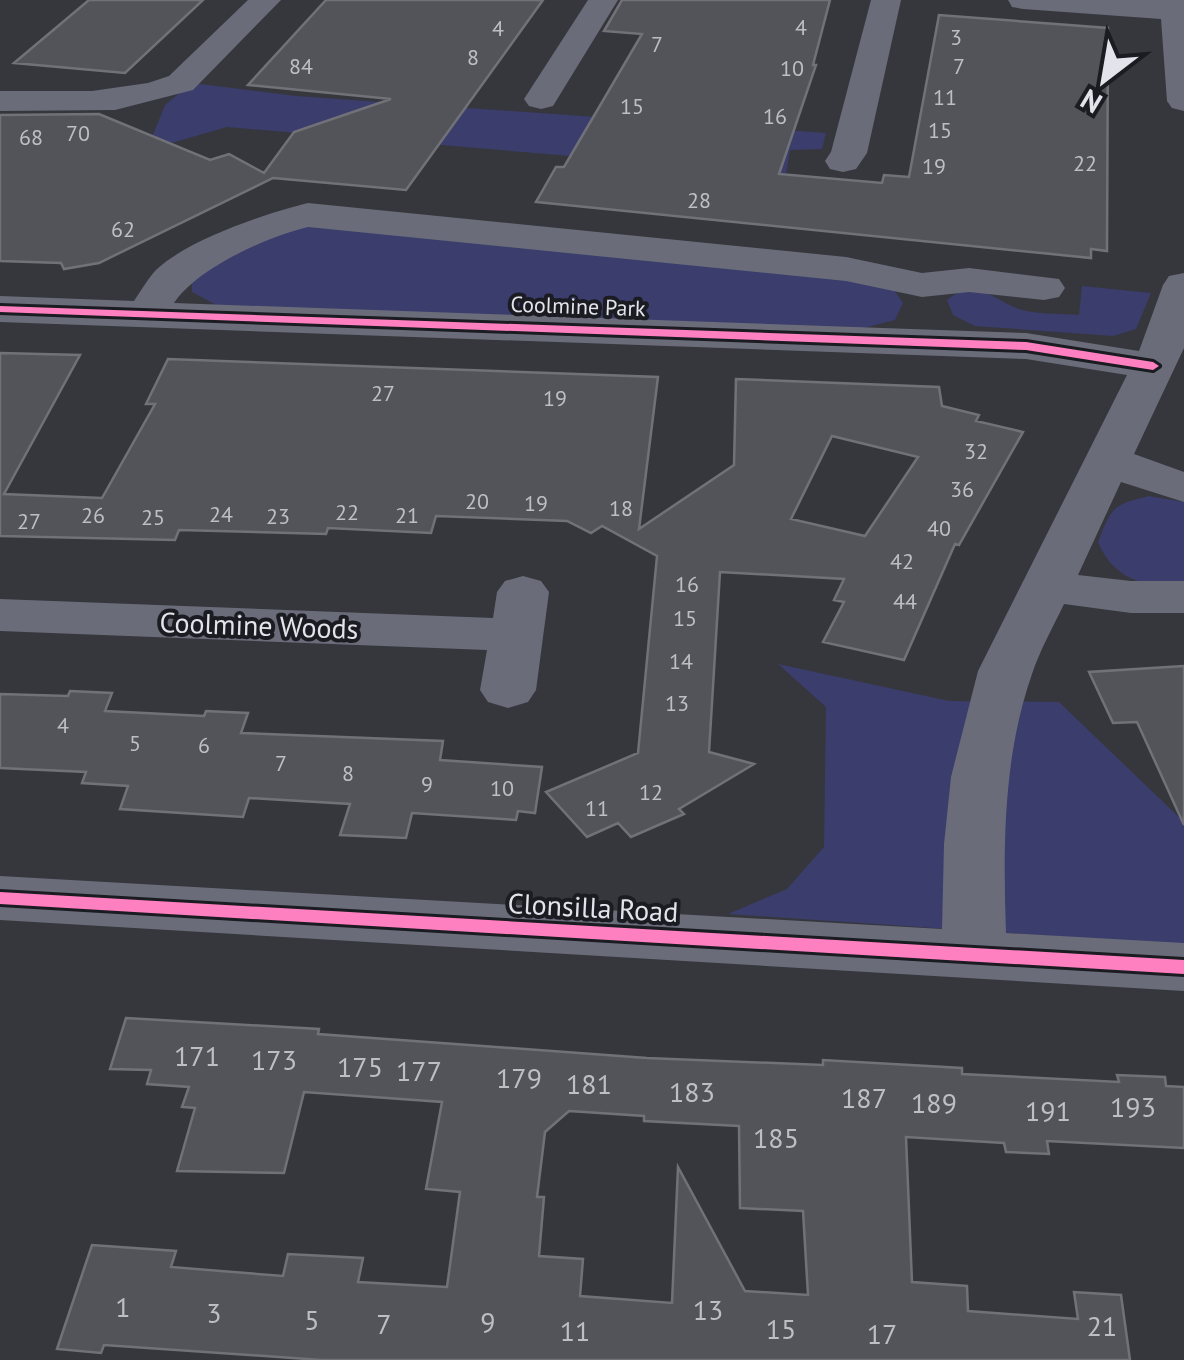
<svg xmlns="http://www.w3.org/2000/svg" width="1184" height="1360" font-family="'PT Sans',sans-serif">
  <rect width="100%" height="100%" fill="#36373d"/>
  <!-- green -->
  <path fill="#3b3d6d" d="M192,83L296,96L826,133L822,149L790,150L786,174L227,127L147,150L165,105Z
    M302,222L816,272L894,290L903,303L895,320L860,329L220,307L192,292V279L205,267Z
    M1082,286L1151,293L1136,329L1113,336L975,326L953,315L947,300C974,278 990,297 1014,307C1031,315 1059,313 1079,315Z
    M1149,496L1184,502V587C1145,586 1114,581 1098,542C1112,507 1112,505 1149,496Z
    M778,664L949,701L1059,702L1184,822V945L728,914L787,889L824,847L826,707Z"/>
  <!-- building -->
  <path fill="#535459" stroke="#717278" stroke-width="2.5" fill-rule="evenodd" d="M89,0H203L125,73L14,63Z
    M326,0H543L406,190L273,178L99,263L64,269L61,263L0,261V115L99,114L210,160L229,154L264,173L294,132L391,99L248,85Z
    M622,0H830L813,65H816L779,174L882,183L884,175L909,177L939,15L1108,28L1107,251L1091,249V258L536,202L556,167H564L642,34L604,31Z
    M0,353L80,355L4,494L102,498L155,404H146L168,359L658,377L639,529L734,465L736,379L939,387L942,406L979,415L976,421L1023,432L959,545L955,544L904,660L823,642L844,602L834,600L844,579L720,572L709,752L754,764L679,809L684,814L631,837L618,823L587,837L546,792L638,753L657,556L602,526L591,533L567,521L436,516L431,533L328,528L326,534L179,530L175,540L0,536ZM832,436L918,457L865,536L791,519Z
    M1184,666V825L1137,722L1113,723L1089,672Z
    M70,691L112,693L105,711L204,716L206,711L248,713L241,733L443,741L440,760L542,767L535,813L518,811L516,820L412,813L406,838L340,835L350,804L249,798L243,817L120,809L128,786L82,783L86,772L0,768V694L68,696Z
    M126,1018L319,1029L318,1034L647,1058L823,1065V1060L962,1068V1074L1119,1082L1117,1075L1165,1077L1166,1086L1184,1087V1148L1047,1141L1049,1154L1006,1152L1004,1143L906,1137L912,1282L967,1286L968,1311L1078,1319L1074,1292L1121,1295L1130,1360H321L104,1345L101,1353L57,1349L92,1245L176,1251L171,1267L283,1276L288,1254L363,1258L358,1282L447,1287L460,1192L426,1189L442,1102L304,1092L284,1173L177,1171L195,1108L182,1107L189,1087L147,1084L151,1070L110,1069ZM569,1111L644,1116V1121L739,1126L740,1208L803,1211L808,1295L745,1291L678,1167L672,1303L580,1296L583,1259L539,1256L544,1197H537L545,1132Z"/>
  <g fill="none" stroke-linecap="round" stroke-linejoin="round">
    <!-- minor -->
    <path fill="#6a6c7a" fill-rule="evenodd" d="M248,0H281L193,90L115,110L0,111V91H92L148,83L169,76Z
      M588,0H618L553,106L541,109L529,106L524,99Z
      M871,0H901L867,153L856,169L843,172L830,169L825,161L831,152Z
      M1008,0H1184V111L1172,108L1167,101L1161,19L1023,9L1012,7Z
      M308,203L846,257L922,273L969,268L1059,279L1065,288L1059,297L1044,300L969,292L922,297L846,281L308,227C269,236 197,268 174,303L1026,333L1139,351L1163,285L1169,276L1184,273V348L1134,454L1184,472V502L1121,482L1078,575L1131,581H1184V613H1131L1064,604C1053,627 1040,650 1032,674C1003,757 1003,846 1006,933L1184,943V991L0,920V876L942,929L944,844L951,777L978,671L1127,375L1026,359L0,322V296L134,301C141,291 148,278 157,269C190,239 264,214 308,203Z
      M523,576L541,581L549,592L536,690L528,702L508,708L488,702L480,690L487,650L0,631V599L493,618L497,592L505,581Z"/>
    <!-- cycleway casing -->
    <g stroke="#1b1c22" stroke-width="6">
      <path id="cycleway" d="M0,306L1026,342L1153,362L1159,366L1153,370L1026,350L0,312Z
        M0,892L1184,960V974L0,904Z"/>
    </g>
    <!-- cycleway -->
    <use href="#cycleway" fill="#ff80c0" fill-rule="evenodd"/>
  </g>
  <g text-anchor="middle" dominant-baseline="central" stroke-width="8" stroke-linejoin="round" paint-order="stroke">
    <!-- number labels -->
    <g font-size="22" fill="#bebfc6">
      <text x="801" y="27">4</text>
      <text x="498" y="28">4</text>
      <text x="956" y="37">3</text>
      <text x="657" y="44">7</text>
      <text x="473" y="57">8</text>
      <text x="301" y="66">84</text>
      <text x="959" y="66">7</text>
      <text x="792" y="68">10</text>
      <text x="945" y="97">11</text>
      <text x="632" y="106">15</text>
      <text x="775" y="116">16</text>
      <text x="940" y="130">15</text>
      <text x="78" y="133">70</text>
      <text x="31" y="137">68</text>
      <text x="1085" y="163">22</text>
      <text x="934" y="166">19</text>
      <text x="699" y="200">28</text>
      <text x="123" y="229">62</text>
      <text x="383" y="393">27</text>
      <text x="555" y="398">19</text>
      <text x="976" y="451">32</text>
      <text x="962" y="489">36</text>
      <text x="477" y="501">20</text>
      <text x="536" y="503">19</text>
      <text x="621" y="508">18</text>
      <text x="347" y="512">22</text>
      <text x="221" y="514">24</text>
      <text x="93" y="515">26</text>
      <text x="407" y="515">21</text>
      <text x="278" y="516">23</text>
      <text x="153" y="517">25</text>
      <text x="29" y="521">27</text>
      <text x="939" y="528">40</text>
      <text x="902" y="561">42</text>
      <text x="687" y="584">16</text>
      <text x="905" y="601">44</text>
      <text x="685" y="618">15</text>
      <text x="681" y="661">14</text>
      <text x="677" y="703">13</text>
      <text x="63" y="725">4</text>
      <text x="135" y="743">5</text>
      <text x="204" y="745">6</text>
      <text x="281" y="763">7</text>
      <text x="348" y="773">8</text>
      <text x="427" y="784">9</text>
      <text x="502" y="788">10</text>
      <text x="651" y="792">12</text>
      <text x="597" y="808">11</text>
    </g>
    <!-- far-street labels -->
    <g font-size="22" fill="#e2e3eb" stroke="#1b1c22">
      <text transform="translate(578 306) rotate(2)">Coolmine Park</text>
    </g>
    <!-- street labels -->
    <g font-size="28" fill="#e2e3eb" stroke="#1b1c22">
      <text transform="translate(259 625) rotate(2)">Coolmine Woods</text>
      <text transform="translate(593 907) rotate(3)">Clonsilla Road</text>
    </g>
    <!-- near-number labels -->
    <g font-size="28" fill="#bebfc6">
      <text x="197" y="1055">171</text>
      <text x="274" y="1059">173</text>
      <text x="360" y="1066">175</text>
      <text x="419" y="1070">177</text>
      <text x="519" y="1077">179</text>
      <text x="589" y="1083">181</text>
      <text x="692" y="1091">183</text>
      <text x="864" y="1097">187</text>
      <text x="934" y="1102">189</text>
      <text x="1133" y="1106">193</text>
      <text x="1048" y="1110">191</text>
      <text x="776" y="1137">185</text>
      <text x="123" y="1306">1</text>
      <text x="708" y="1309">13</text>
      <text x="214" y="1312">3</text>
      <text x="312" y="1319">5</text>
      <text x="488" y="1321">9</text>
      <text x="384" y="1323">7</text>
      <text x="1102" y="1325">21</text>
      <text x="781" y="1328">15</text>
      <text x="575" y="1330">11</text>
      <text x="882" y="1333">17</text>
    </g>
  </g>
  <!-- north arrow -->
  <g transform="translate(1104 80) rotate(211)" stroke="#1b1c22" stroke-width="8" paint-order="stroke">
  <path d="M0-8L18 38L0 25L-18 38Z" fill="#e2e3eb"/>
  <text y="-15" font-size="28" font-weight="bold" text-anchor="middle" fill="#e2e3eb">N</text>
  </g>
</svg>
